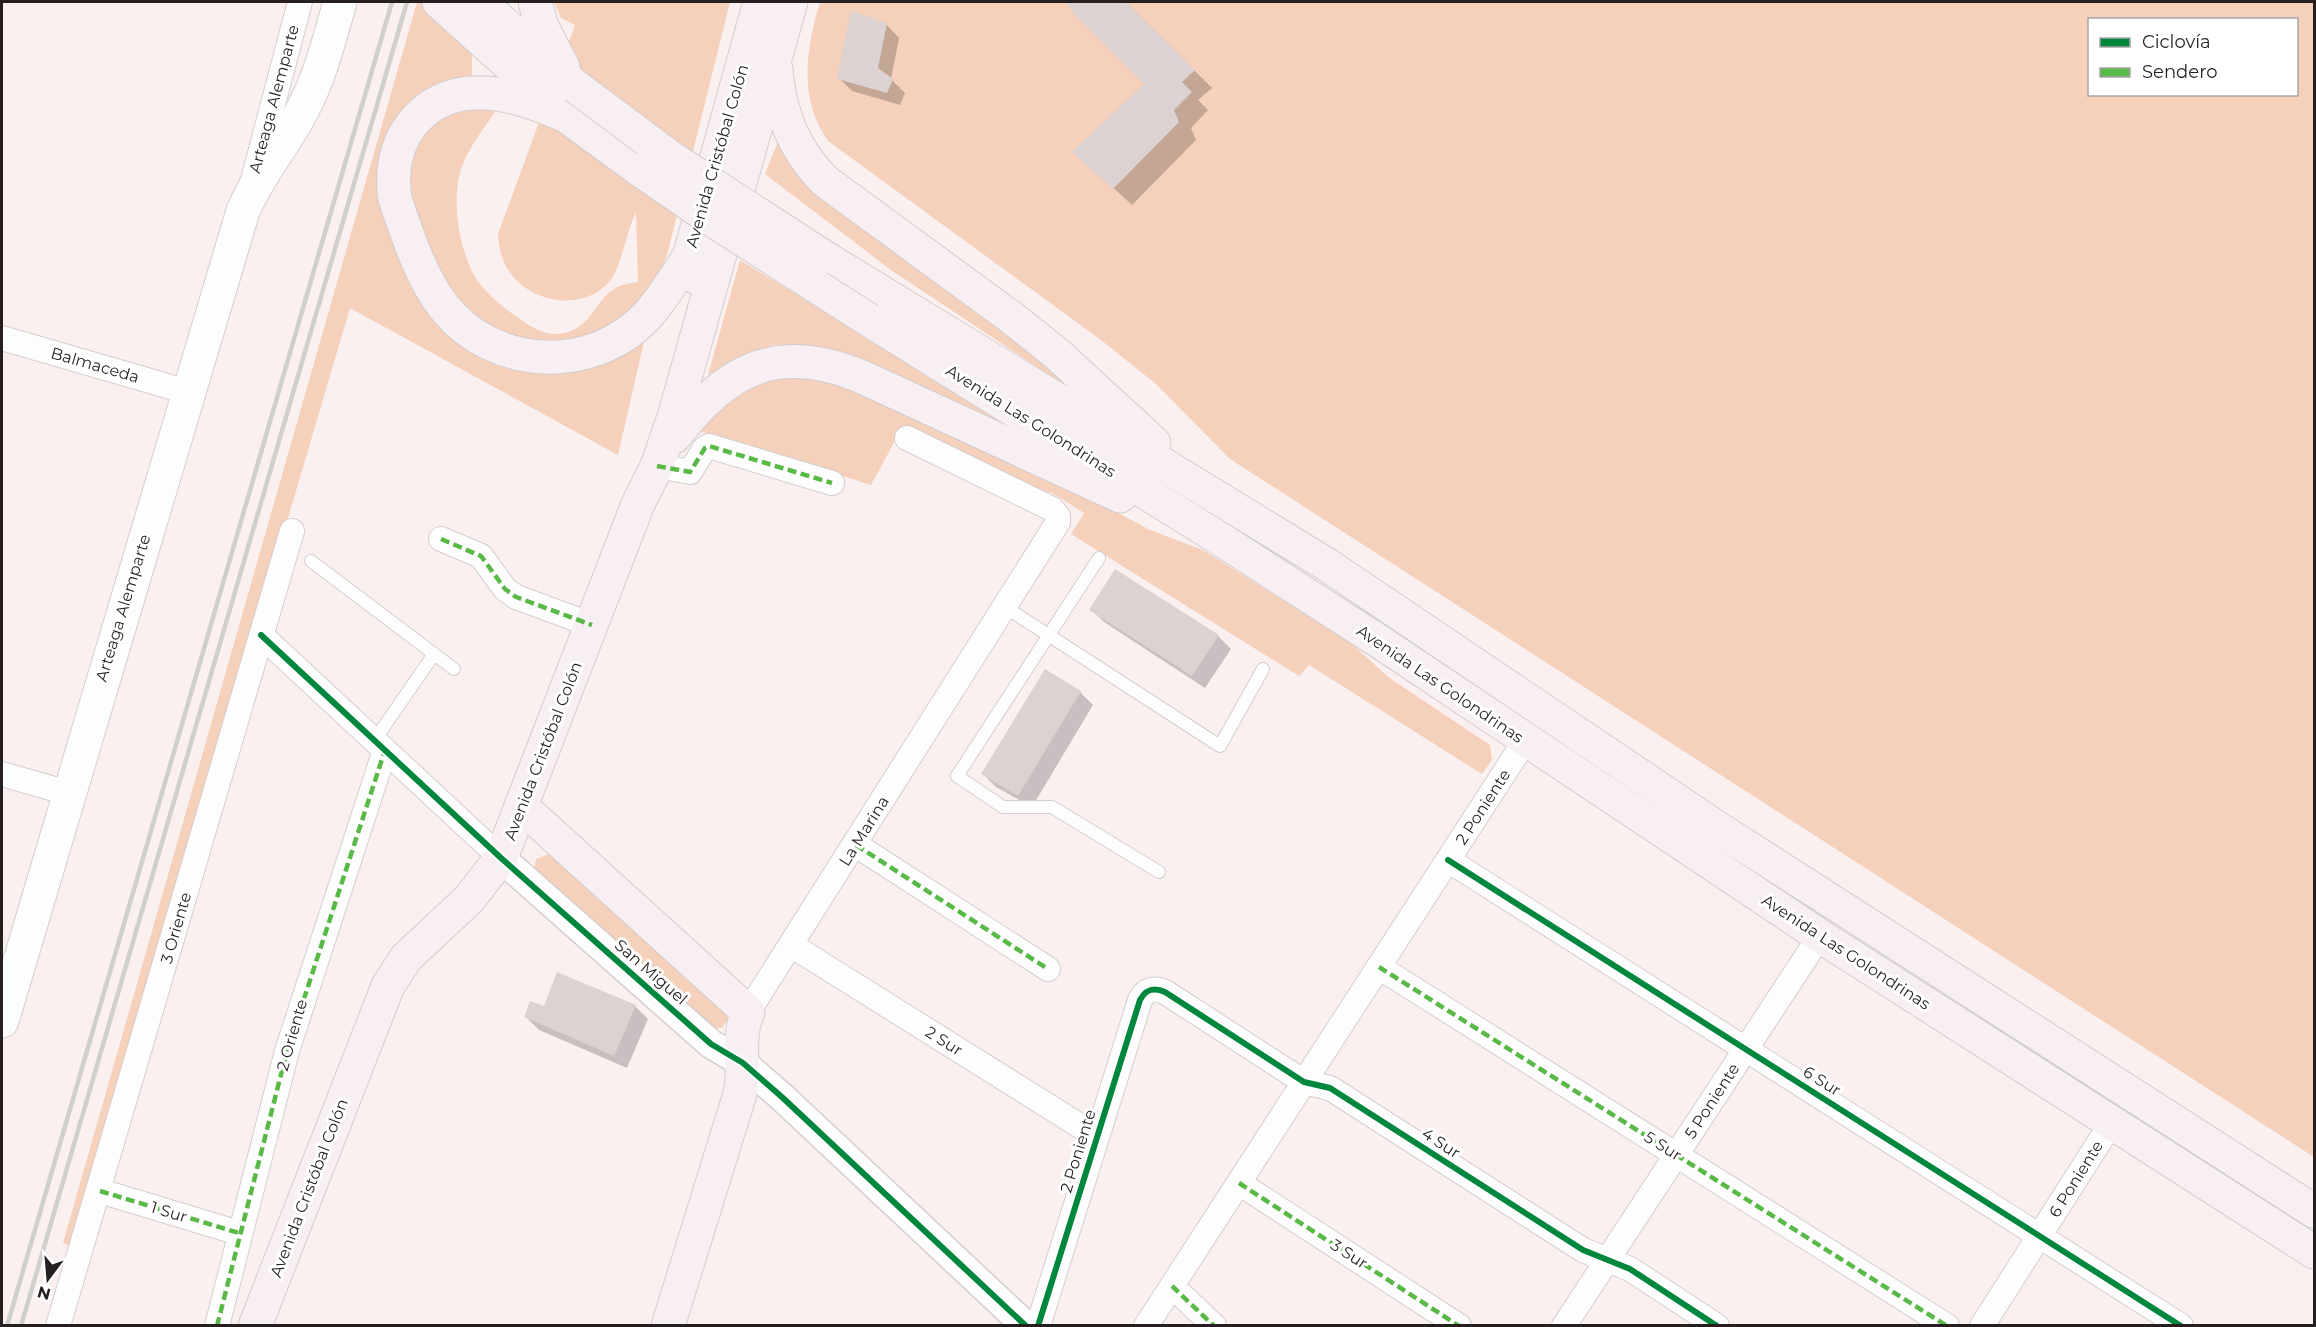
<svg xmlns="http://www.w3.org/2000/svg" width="2316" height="1327" font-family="Montserrat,sans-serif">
  <rect width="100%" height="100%" fill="#faf0f0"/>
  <!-- green -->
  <path fill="#f5d0ba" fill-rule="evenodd" d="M417,2H423L472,49V78L387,156L433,310L509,364L546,374L591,368L617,357L645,337L618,455L350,308L73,1247L63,1243Z
    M554,2H730L667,255L653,287L636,310L570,348L488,332L447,293L414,213L409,163L431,124L451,106H499C485,128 465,150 459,177C453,205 459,245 472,271C481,290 502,307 520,319C531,327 542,334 557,334C593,331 593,300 616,288C622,284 632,283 638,282L636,212C627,229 621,269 609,282C583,312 533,303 511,274C502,262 499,249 498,234L575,25L561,18Z
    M820,2H2314V1157L1230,459L1156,384L1101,340L828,141C798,99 806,48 820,2ZM2090,20H2296V94H2090Z
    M779,139L1016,338L1082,397L891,270L765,174Z
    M740,260L1049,450L802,347L773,345L744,355L708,375Z
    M774,373L830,380L1100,503L1150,530L1203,550L1352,644L1388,677L1490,745L1492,760L1482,774L1309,665L1299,676L1071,534L1084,513L1052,493L1036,490L902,428L871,485L699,431L722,400Z
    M554,852L730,1016L722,1028H713L534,871L536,859Z"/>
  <!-- shadow -->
  <path fill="#0003" d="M1068,2H1126L1212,88L1198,100L1208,110L1191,128L1196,140L1132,205L1074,152L1146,84L1074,12Z
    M886,24L899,38L891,79L905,93L900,105L852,91L839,78Z
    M1091,609L1218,636L1231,649L1205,688L1104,622Z
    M1080,692L1093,705L1032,807L996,787L983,774Z
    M635,1006L648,1019L627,1068L539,1030L526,1017Z"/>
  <!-- building -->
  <path fill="#dbd2d1" d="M1066,2H1126L1195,70L1182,82L1192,92L1174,110L1179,122L1113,189L1072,152L1144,84L1073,13Z
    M851,11L887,23L878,68L893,79L887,93L837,79Z
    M1115,569L1219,635L1192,676L1089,610Z
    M1045,669L1081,691L1018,796L981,774Z
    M557,972L636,1005L614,1056L524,1017L530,1001L544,1006Z"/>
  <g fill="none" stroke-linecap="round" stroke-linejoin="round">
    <!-- service casing -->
    <g stroke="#d5cdcd" stroke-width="14">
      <path id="service" d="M1099,558L957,776L1003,807H1052L1159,872
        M311,561L454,669
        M1005,607L1220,746L1263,669
        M374,741L434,654"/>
    </g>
    <!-- minor casing -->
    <g stroke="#d5cdcd" stroke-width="26">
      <path id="minor" d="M254,176L300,2
        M2,338L188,392
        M657,466L690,472L705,448L709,446L832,483
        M441,539L481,556L505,589L516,597L592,625
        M261,635L501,858
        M2,774L68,793
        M856,845L1048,969
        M1448,860L2181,1326
        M791,945L1096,1136
        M1379,967L1947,1326
        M748,1012L1058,522V516L1052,509L907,438
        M1239,1183L1459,1326
        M100,1191L239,1233
        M1172,1286L1214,1326
        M58,1326L292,531
        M217,1326L287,1051L385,750
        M1038,1326L1140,1000C1146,989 1154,987 1165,992L1304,1082L1330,1088L1583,1250L1630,1269L1717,1326
        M1146,1326L1525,741
        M1564,1326L1820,936
        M1982,1326L2112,1122"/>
    </g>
    <!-- tertiary casing -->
    <g stroke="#d5cdcd" stroke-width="31">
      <path id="tertiary" d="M501,858L711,1044L743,1063L783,1098L1026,1326"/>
    </g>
    <!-- secondary casing -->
    <g stroke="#d5cdcd" stroke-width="35">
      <path id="secondary" d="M2,1021L243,211C259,173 286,143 304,107C321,74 330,37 340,2"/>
    </g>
    <!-- primary casing -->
    <g stroke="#d2cdcd" stroke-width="35">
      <path id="primary" d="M439,2L566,116L640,170
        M480,2L575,86
        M535,2L542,27L563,67
        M776,70C780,114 794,150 825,181L1012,318L1056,353L1154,443
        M566,116C517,94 452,74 412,124C395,146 391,171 395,199C407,234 421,278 444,307C494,370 591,374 646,317C663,299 675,277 689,257
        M824,257L1326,564L1719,829L2314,1211
        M695,277L689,257L760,2
        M869,320L1217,537L1380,642L1820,936L2314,1252
        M674,437C726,369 777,342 860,376L1120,496
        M521,806L748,1012C736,1038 746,1066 740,1094L668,1326
        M255,1326L388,986L406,958L469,899L501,858L638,504L657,466L674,417L791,2"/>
    </g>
    <!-- service -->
    <use href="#service" stroke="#fefdfd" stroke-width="12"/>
    <!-- minor -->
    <use href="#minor" stroke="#fefdfd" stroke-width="24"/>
    <!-- tertiary -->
    <use href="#tertiary" stroke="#fefdfd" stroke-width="28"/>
    <!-- secondary -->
    <use href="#secondary" stroke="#fefdfd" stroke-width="33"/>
    <!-- primary -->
    <use href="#primary" stroke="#f7eff2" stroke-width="33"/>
    <!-- rail -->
    <path stroke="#d1cece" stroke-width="4.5" d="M7,1326L392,2
      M21,1326L407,2"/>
    <!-- primary-bridge casing -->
    <g stroke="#d2cdcd" stroke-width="35" stroke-linecap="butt">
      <path id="primary-bridge" d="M575,86L670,157L824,257
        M640,170L714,221L869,320"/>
    </g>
    <!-- primary-bridge -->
    <use href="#primary-bridge" stroke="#f7eff2" stroke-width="33"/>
    <!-- quiet -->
    <path stroke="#58b947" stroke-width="4.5" stroke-dasharray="9 4.5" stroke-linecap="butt" d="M657,466L690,472L705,448L709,446L832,483
      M441,539L481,556L505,589L516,597L592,625
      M856,845L1048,969
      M1379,967L1947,1326
      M1239,1183L1459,1326
      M100,1191L239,1233
      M1172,1286L1214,1326
      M217,1326L287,1051L385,750"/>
    <!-- cycleway casing -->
    <g stroke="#fff" stroke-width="10">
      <path id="cycleway" d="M261,635L501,858L711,1044L743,1063L783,1098L1026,1326
        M1448,860L2181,1326
        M1038,1326L1140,1000C1146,989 1154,987 1165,992L1304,1082L1330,1088L1583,1250L1630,1269L1717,1326"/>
    </g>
    <!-- cycleway -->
    <use href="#cycleway" stroke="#00873e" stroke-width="6"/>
  </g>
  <g text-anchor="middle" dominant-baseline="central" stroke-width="6" stroke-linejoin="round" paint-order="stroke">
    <!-- street labels -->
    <g font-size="16" fill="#261f1f" stroke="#fff">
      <text transform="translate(274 99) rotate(-75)">Arteaga Alemparte</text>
      <text transform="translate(717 156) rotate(-74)">Avenida Cristóbal Colón</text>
      <text transform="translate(95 365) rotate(16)">Balmaceda</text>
      <text transform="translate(1031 421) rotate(32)">Avenida Las Golondrinas</text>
      <text transform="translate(123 608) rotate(-73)">Arteaga Alemparte</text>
      <text transform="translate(1440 684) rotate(34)">Avenida Las Golondrinas</text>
      <text transform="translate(543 751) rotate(-69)">Avenida Cristóbal Colón</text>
      <text transform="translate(1483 807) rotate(-57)">2 Poniente</text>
      <text transform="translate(864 831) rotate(-58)">La Marina</text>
      <text transform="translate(176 928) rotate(-74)">3 Oriente</text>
      <text transform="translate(1846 952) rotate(33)">Avenida Las Golondrinas</text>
      <text transform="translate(651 972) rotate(41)">San Miguel</text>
      <text transform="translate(292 1035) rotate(-74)">2 Oriente</text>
      <text transform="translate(944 1041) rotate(32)">2 Sur</text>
      <text transform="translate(1822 1081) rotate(32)">6 Sur</text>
      <text transform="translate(1712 1101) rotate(-57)">5 Poniente</text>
      <text transform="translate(1441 1143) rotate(33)">4 Sur</text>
      <text transform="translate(1663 1146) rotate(32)">5 Sur</text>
      <text transform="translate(1078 1151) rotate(-73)">2 Poniente</text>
      <text transform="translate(2076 1179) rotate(-58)">6 Poniente</text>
      <text transform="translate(309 1188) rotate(-69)">Avenida Cristóbal Colón</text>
      <text transform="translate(169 1212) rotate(17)">1 Sur</text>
      <text transform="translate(1349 1254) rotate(33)">3 Sur</text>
    </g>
  </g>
  <!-- border -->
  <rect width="2316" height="1327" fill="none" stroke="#261f1f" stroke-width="6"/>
  <!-- legend -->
  <rect x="2088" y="18" width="210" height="78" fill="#ffffff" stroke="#a8a5a5" stroke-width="1.5"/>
  <rect x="2100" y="38" width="30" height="9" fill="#00873e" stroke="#a8a5a5" stroke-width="1.5"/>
  <text x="2142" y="48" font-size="18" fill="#261f1f">Ciclovía</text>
  <rect x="2100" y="68" width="30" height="9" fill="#58b947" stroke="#a8a5a5" stroke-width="1.5"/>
  <text x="2142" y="78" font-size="18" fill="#261f1f">Sendero</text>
  <!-- north arrow -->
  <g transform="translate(48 1279) rotate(196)" stroke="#ffffff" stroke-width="4.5" paint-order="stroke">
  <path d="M0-4.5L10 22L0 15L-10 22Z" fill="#261f1f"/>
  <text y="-9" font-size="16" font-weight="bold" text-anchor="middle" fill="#261f1f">N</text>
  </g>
</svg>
